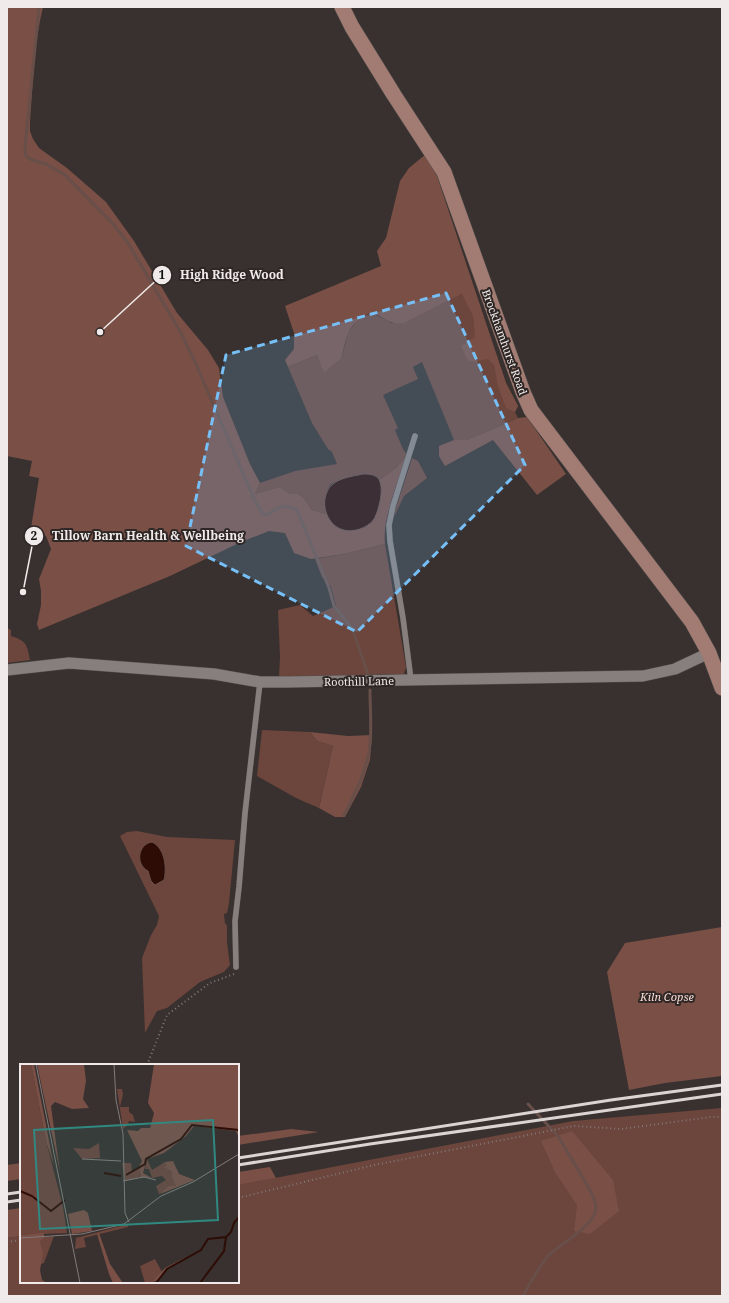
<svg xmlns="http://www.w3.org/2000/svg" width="729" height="1303" font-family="'Noto Serif',serif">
  <rect width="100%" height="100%" fill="#38312f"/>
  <!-- green -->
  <path fill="#6c453c" d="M474,289L506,383L518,406L515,412L518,418L467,440H454L422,362L413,367L418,379L383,395L398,428L395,430L403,449L407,455L396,468L379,480C377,477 375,475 371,475C364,473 337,480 331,484C325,490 324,507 327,514L312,510L303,497L298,494H291L279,487L255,494L260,483L295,471L337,464L332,452L328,449L312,423L288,367L317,355L325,372L340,360L342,356L348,333L356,321L365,315L372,313L392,323Z
    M412,458L418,461L427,478L404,496L394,517L395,511Z
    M385,544L406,667L404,674H380L370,676L279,677L280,657L278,610L300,605L313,616L336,606L331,587L322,577L315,559L344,554Z
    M7,628L11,630V636C27,641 27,645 30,660L7,663Z
    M262,730L310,732L317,741L333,746L319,808L296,798L257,776Z
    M137,831L167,837L235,840L229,903L227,913L224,914L225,923L227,926V942L230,965L224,972L200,982L167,1008L157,1011L145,1033L142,958L151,935L157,925L159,916L120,836L127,832Z
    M722,1108V1296H7V1238L21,1236V1282H238V1185L573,1121Z"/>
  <!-- forest -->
  <path fill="#794f46" d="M7,7H43C34,44 33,83 30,122V131L33,139L39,148L67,168L106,202L134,241L177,313L208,350L219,368L223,397L250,464L260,483L255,494L279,487L291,494H298L303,497L312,510L327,514L336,527L348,531L366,527L380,486L379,480L396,468L407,455C399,481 382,517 385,544L344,554L311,559L294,553L285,533L269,531L241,542L170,576L39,630L37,624L41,605V591L39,579L51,549L46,536L31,528L39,478L29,476L32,461L7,456Z
    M426,154L437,176L506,383L518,406L515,412L506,408L498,386L494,365L488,359L474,362L468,361L461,346L475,337L473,316L462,294L443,303L404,323C387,325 384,316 372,313C368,313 366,315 363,316C347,327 346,339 342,356L340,360L324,373L317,355L288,367L285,360L294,349V333L285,306L381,266L377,251L386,238L400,181L409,168Z
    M527,417L566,474L537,495L493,440L445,466L439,456V446L454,440H467L518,418Z
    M310,732L348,736L372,735L370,760L361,787L345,817H335L319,808L333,746L317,741Z
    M722,927V1076L665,1083L629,1090L607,972L625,943Z
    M291,1129L319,1132L238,1145V1136Z
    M572,1131L613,1180L619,1211L590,1234L574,1231L577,1205L555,1172L541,1141Z
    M21,1163V1179L7,1181V1165Z
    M270,1167L276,1178L238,1185V1172Z
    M21,1208V1236L7,1238V1210Z"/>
  <!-- water -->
  <path fill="#2e0c06" stroke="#684f4a" d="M363,474C368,474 374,474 378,478C385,487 379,510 374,519C371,524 365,527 360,529C345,534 331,528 326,512C324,505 324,499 327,492C333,478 350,477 363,474Z
    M152,842C165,848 167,868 164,880L155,885L151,881L148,871C135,864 138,844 152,842Z"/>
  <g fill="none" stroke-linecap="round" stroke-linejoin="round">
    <!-- stream -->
    <path stroke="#684f4a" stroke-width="3" d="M39,7L25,148L26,156L32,160L46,164L65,175L114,225L128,243L181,333L195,362L255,501L263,514L266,515C278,509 284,502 297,510L329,588L334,606L352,628L368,674
      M344,815C353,798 362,780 367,761C373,739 370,712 370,690
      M523,1296C529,1285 541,1263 549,1255C560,1244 597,1224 596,1208C596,1201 593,1196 590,1190L558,1136L528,1104"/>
    <!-- lane casing -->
    <g stroke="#55504e" stroke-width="6">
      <path id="lane" d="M411,680L403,618L390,541L389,525L393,506L415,436
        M236,967L235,921L239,887L245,813L260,682"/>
    </g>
    <!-- street casing -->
    <g stroke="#55504e" stroke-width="12">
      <path id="street" d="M7,670L69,663L214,674L260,682H286L643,676L675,669L709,653"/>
    </g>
    <!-- secondary casing -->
    <g stroke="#55504e" stroke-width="16">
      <path id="secondary" d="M342,7L352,27L394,95L444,172L523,392L531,410L692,622L709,653L722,688"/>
    </g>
    <!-- path -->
    <path stroke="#7f7977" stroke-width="2" stroke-dasharray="1 3" stroke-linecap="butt" d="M147,1065L167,1015L210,983L234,974
      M238,1198L374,1165L574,1126L621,1129L711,1117H722
      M7,1242L21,1240"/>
    <!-- lane -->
    <use href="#lane" stroke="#877f7d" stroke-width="5.5"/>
    <!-- street -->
    <use href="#street" stroke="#877f7d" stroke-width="11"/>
    <!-- secondary -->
    <use href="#secondary" stroke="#a27b73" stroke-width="15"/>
    <!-- rail -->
    <path stroke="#dad4d3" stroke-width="3" d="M238,1158L611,1100L722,1085
      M238,1165L370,1144L722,1094
      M7,1194L21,1192
      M7,1202L21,1200"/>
  </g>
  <!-- marked area -->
  <path fill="#77bff7" fill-opacity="0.2" stroke="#77bff7" stroke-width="3" stroke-dasharray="8 5" stroke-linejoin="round" d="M446,293L525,465L357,632L186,546L226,355Z"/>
  <g text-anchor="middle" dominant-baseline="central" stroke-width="4" stroke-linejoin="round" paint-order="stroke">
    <!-- street labels -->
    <g font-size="11" fill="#f0ebea" stroke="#2e2725">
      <text transform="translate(505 342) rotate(70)">Brockhamhurst Road</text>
      <text transform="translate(359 681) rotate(-1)">Roothill Lane</text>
    </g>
    <!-- park labels -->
    <g font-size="11" font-style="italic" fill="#fadbd4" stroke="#2e2725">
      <text x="667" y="996">Kiln Copse</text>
    </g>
  </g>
  <!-- overview -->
  <g transform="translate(20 1064)">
    <rect width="219" height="219" fill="#38312f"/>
    <path d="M0,0H11L26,77L43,143L47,169L0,171ZM97,25H102L103,30L100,43H109V48L113,51L115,58L109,57L108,61L103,65ZM79,79L80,94L62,95L53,84L69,85ZM127,95L132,106L145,98L147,102L145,103L153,109L152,114L157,123L139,130L136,122L146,116L142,112L132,114L129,105H125ZM102,99H111L112,107L119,103L121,113L105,117ZM108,160V163L64,174L66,183L55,185L56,174ZM34,172L24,199L21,200L20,176L24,173ZM135,195L142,208L131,219H125L120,202Z" fill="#6c453c"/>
    <path d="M11,0H14L34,102L26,77ZM17,0H64L66,17L63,35L69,44L52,45L35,38L31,42L40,108ZM134,0H219V74L216,67L174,62L166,72L144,89L127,95L123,109L132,114L121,113L119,103L122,97L107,66L118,67L121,64H130L134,49L128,39ZM153,97L159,110L175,116L140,130L149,122H156L152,114V108L144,103L147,102L145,98ZM64,146L68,149L72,167L52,170L48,150ZM24,169V174L20,177L23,190L20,206L22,216L27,219H0V171ZM79,169L90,200L103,219H93L89,210L77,170ZM170,191L146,205L140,215L131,219L145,204Z" fill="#794f46"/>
    <path fill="none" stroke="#2e0c06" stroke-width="2" d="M84,109L101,112M106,111L125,100L126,95L161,75L172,61L219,66M0,127L12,132L31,147L45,136M136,219L147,205L181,186L188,175L206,173L211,168L214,159L219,153M180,219L204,187L206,173"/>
    <path fill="none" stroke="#827b7a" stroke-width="1" d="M16,0L60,219M94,0L96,36L103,70L105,149L109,158M62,95L101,97M103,117L124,113L136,116M0,174L62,170L104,160L141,132L173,118L219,90"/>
    <path fill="#318881" fill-opacity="0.15" stroke="#318881" stroke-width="2" d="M193,56L198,156L20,165L14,66Z"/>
    <rect width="219" height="219" fill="none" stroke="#f0ebea" stroke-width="2"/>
  </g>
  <!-- callouts -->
  <path fill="none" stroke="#f0ebea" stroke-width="1.5" d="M100 332L162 275M23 592L34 536"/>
  <g fill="#f0ebea" stroke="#2e2725" stroke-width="1.5">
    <circle cx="100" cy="332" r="4"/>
    <circle cx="23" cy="592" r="4"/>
    <circle cx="162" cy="275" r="10"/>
    <circle cx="34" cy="536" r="10"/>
  </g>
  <g font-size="12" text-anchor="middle" font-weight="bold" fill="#111">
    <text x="162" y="279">1</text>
    <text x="34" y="540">2</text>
  </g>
  <g font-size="12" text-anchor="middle" font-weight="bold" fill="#f0ebea" stroke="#2e2725" stroke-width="4" stroke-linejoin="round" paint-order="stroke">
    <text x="232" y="279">High Ridge Wood</text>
    <text x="148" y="540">Tillow Barn Health &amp; Wellbeing</text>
  </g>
  <!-- border -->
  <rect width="729" height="1303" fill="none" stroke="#f0ebea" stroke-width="16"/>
</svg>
